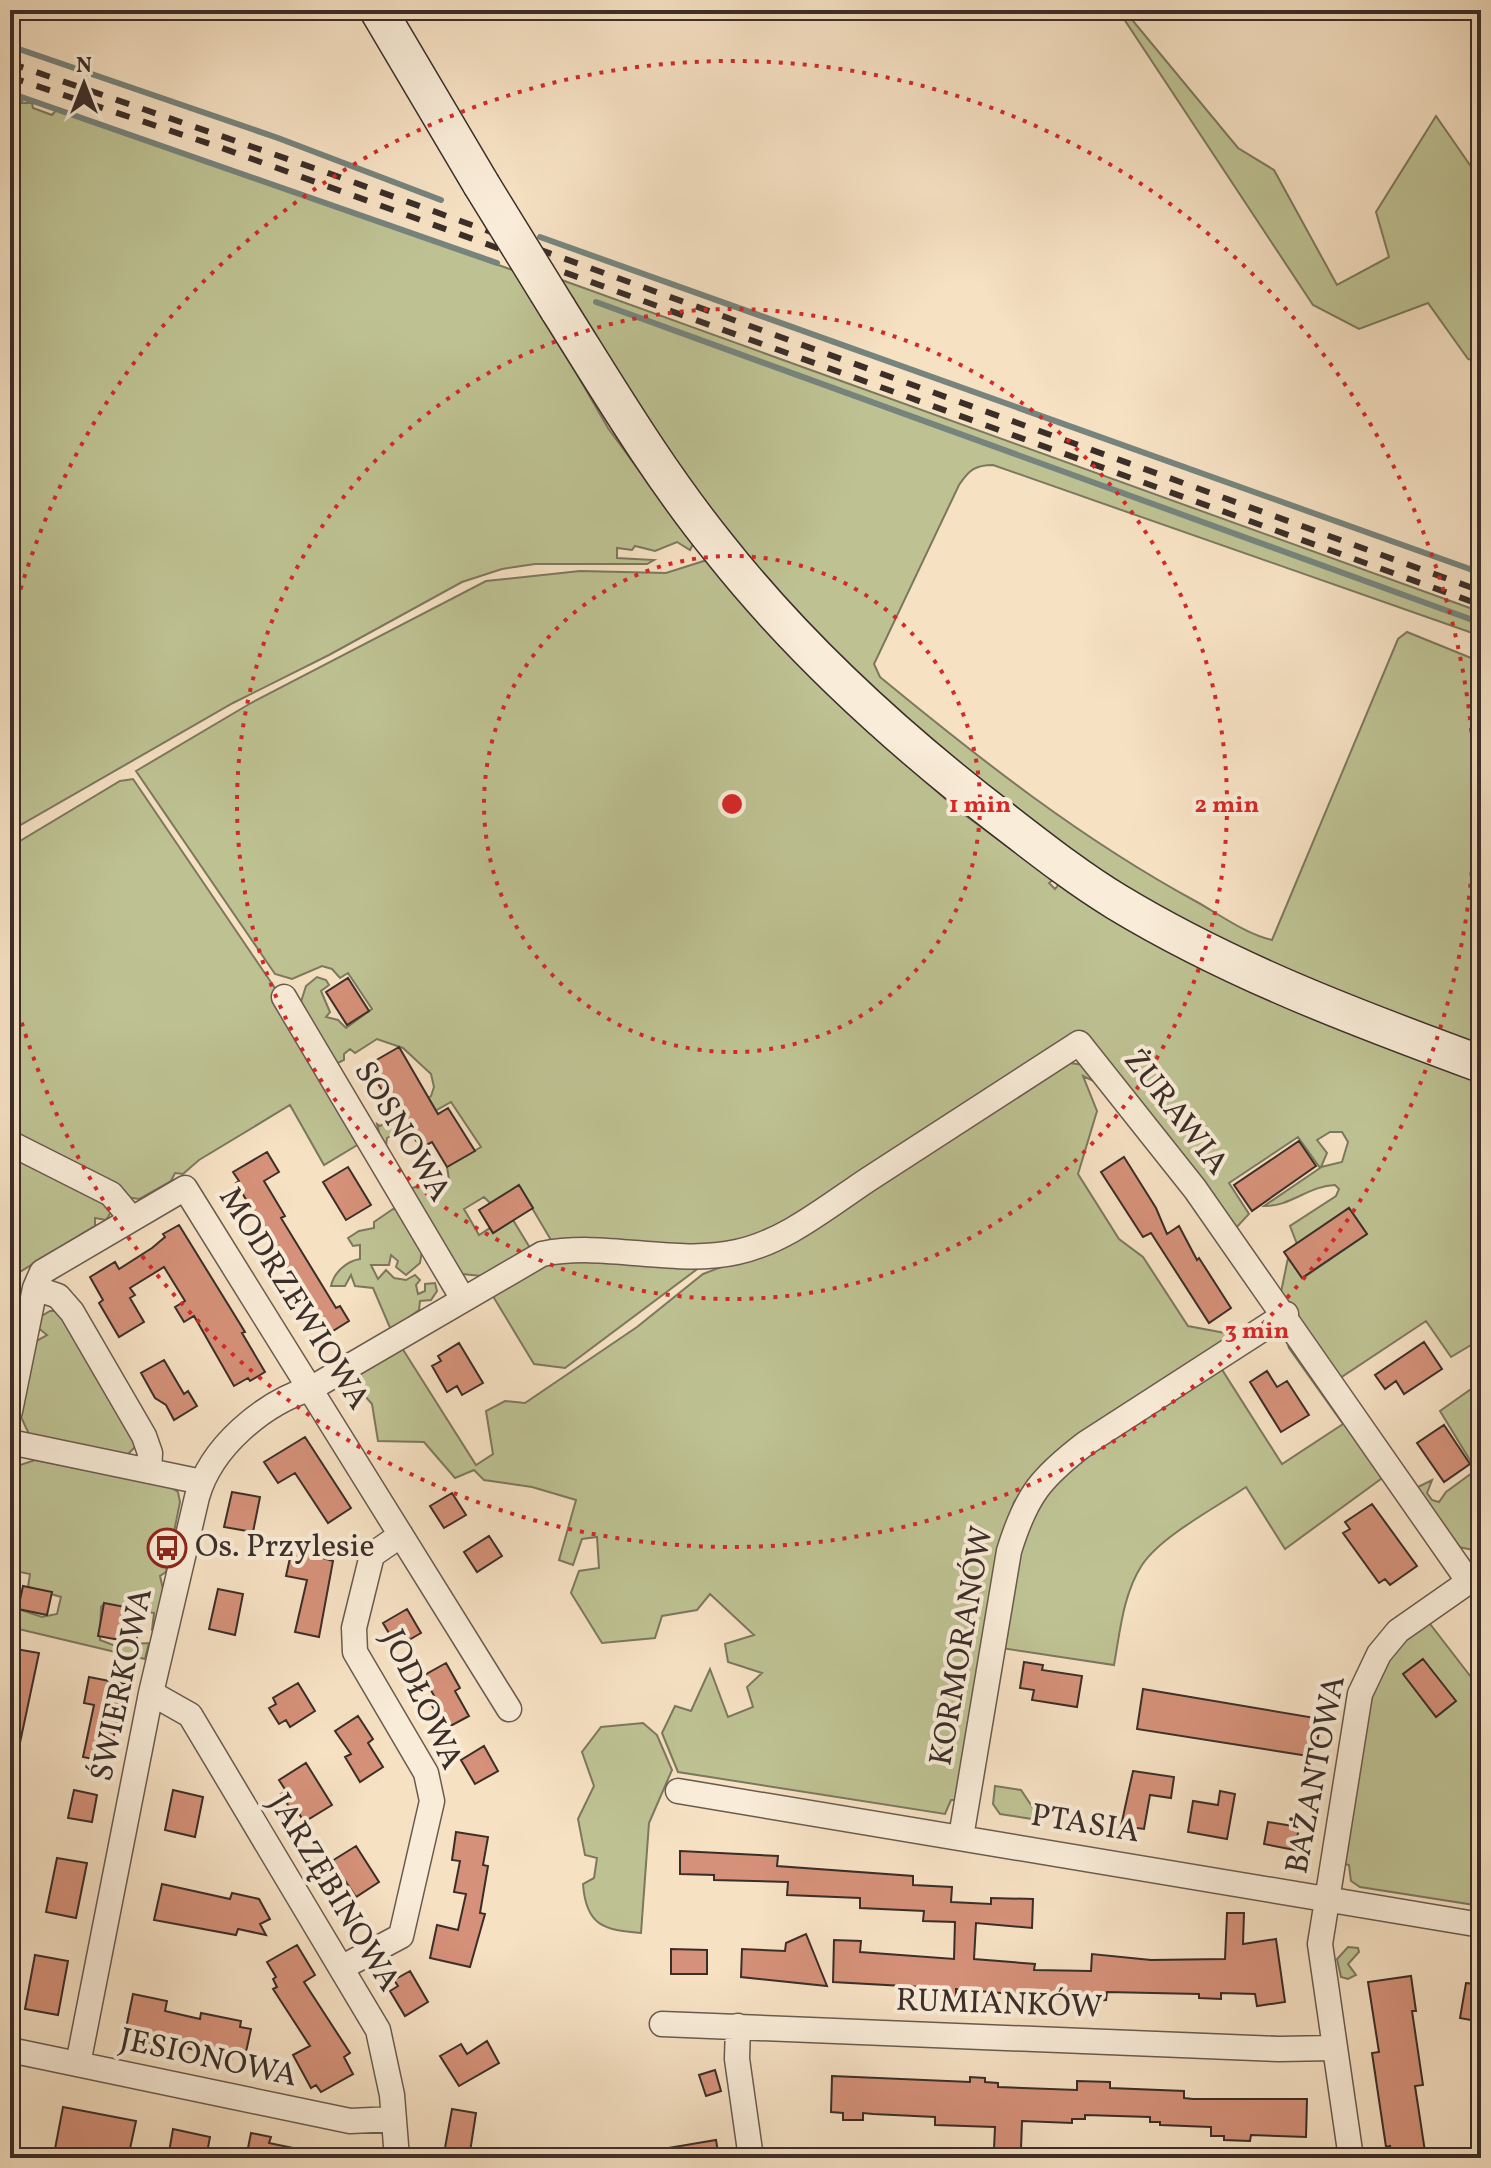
<svg xmlns="http://www.w3.org/2000/svg" width="1491" height="2168" font-family="Vollkorn,serif">
  <rect width="100%" height="100%" fill="#f6e1c3"/>
  <filter id="stains"><feTurbulence type="fractalNoise" baseFrequency=".0025" numOctaves="4"/><feColorMatrix values="0 0 0 0 .2 0 0 0 0 .09 0 0 0 0 .02 0 0 0 .5 -.17"/></filter>
  <radialGradient id="worn" r=".72"><stop offset=".6" stop-color="#630" stop-opacity="0"/><stop offset="1" stop-color="#630" stop-opacity=".3"/></radialGradient>
  <!-- green -->
  <path fill="#bec293" stroke="#7c785e" stroke-width="2" fill-rule="evenodd" d="M1118,10H1124L1238,148L1274,170L1337,285L1389,257L1376,212L1436,116L1481,181V363L1468,359L1428,303L1359,329L1313,305Z
    M13,94L23,97L22,103H32L33,108L52,115L58,108L518,272L608,428L693,544L690,550L677,542L655,551L635,546L632,550L617,548V558L654,560L647,564H535L502,569L462,582L329,655L233,703L10,831V95Z
    M559,279L1481,612V636L993,465C975,465 969,470 959,485L874,664L880,677C981,760 1081,839 1197,902C1220,915 1246,934 1272,940L1398,639L1407,632L1481,662V1053L1351,1007L1143,904L868,697L718,534Z
    M707,560L856,720L958,810L1053,880L1049,883L1055,889L1059,884L1481,1080V1339L1451,1357L1426,1321L1340,1378L1281,1292L1288,1258L1303,1278L1367,1234L1349,1208L1297,1244L1290,1226L1336,1196L1339,1189L1335,1185C1308,1186 1290,1207 1264,1206L1320,1168L1298,1137L1229,1183L1249,1214L1235,1229L1079,1031L786,1223L744,1241L701,1246L551,1240L519,1186L490,1203L484,1197L464,1209L479,1235L490,1228L493,1233L513,1220L530,1248L482,1276L462,1274L408,1189L449,1179L447,1167L481,1147L451,1102L387,1138L386,1146L382,1145L377,1124L380,1126L401,1111L414,1109L431,1096L434,1087L431,1074L403,1048L377,1039L355,1053L350,1049L344,1054V1060L334,1065L299,1008L306,986L317,977L326,980L329,985L321,991L330,1012L326,1017L338,1020L346,1028L372,1009L348,973L340,978L332,969L322,966L292,979L275,974L136,771L251,703L486,581L580,571L666,573ZM1330,1132H1342L1348,1142L1342,1162L1321,1167L1327,1153L1317,1140Z
    M133,779L281,997L359,1144L324,1165L290,1105L199,1160L183,1174L175,1173L171,1181L139,1199L126,1197L10,1133V847L120,781Z
    M1062,1062L1084,1065L1100,1084L1083,1076L1097,1111L1078,1174L1119,1239L1143,1257L1188,1326L1236,1335L1049,1458L1014,1502L1000,1545L958,1800H951L945,1814L678,1772L662,1733L675,1706L691,1711L710,1669L728,1717L753,1707L747,1687L762,1673L728,1662L725,1644L754,1635L710,1594L697,1610L662,1616L655,1638L602,1643L571,1593L579,1571L599,1568L597,1537L582,1539L573,1565L559,1560L576,1500L532,1487L484,1480L474,1470L455,1478L424,1442L378,1441L372,1404L349,1378L402,1348L476,1465L493,1454L486,1411L505,1401L525,1403L637,1327L703,1274L787,1242Z
    M10,1150L104,1197L111,1212L106,1220L95,1218V1226L10,1278Z
    M393,1209L400,1210L424,1238L420,1263L406,1275L396,1267L398,1261L391,1255L389,1265H371L378,1279L386,1270L394,1278L406,1280L415,1275L420,1280L416,1285L418,1294L425,1291V1284L435,1283L437,1291L431,1300L420,1301L419,1310L391,1330L373,1288L355,1286L351,1275L345,1286H331C334,1272 347,1261 360,1259V1245L353,1246L348,1238L359,1231L374,1228V1222Z
    M572,1259L704,1264L565,1368L534,1364L491,1293L548,1263Z
    M50,1311H58L137,1445L127,1455L29,1434L20,1415L33,1343L47,1335L37,1327L40,1317Z
    M1285,1335L1385,1476L1285,1549L1246,1487C1217,1507 1161,1536 1142,1565C1123,1594 1120,1632 1114,1665L1001,1648C1009,1594 1014,1536 1044,1489C1066,1455 1180,1390 1219,1365L1282,1464L1343,1424L1289,1348Z
    M1481,1382V1549L1478,1551L1454,1546L1416,1488L1432,1480L1427,1493L1432,1500L1439,1502L1446,1492L1476,1470L1440,1411Z
    M35,1460L169,1486L178,1492L180,1502L166,1572L160,1576L163,1589L155,1631L152,1630L154,1613L104,1604L101,1607L100,1640L113,1645L149,1643L145,1659L10,1627L15,1608L42,1617L57,1614L61,1597L28,1587L30,1574L10,1570L13,1475L20,1465Z
    M1427,1620L1481,1690V1906L1360,1887L1351,1881L1349,1865L1340,1863C1349,1809 1355,1723 1378,1675C1390,1652 1408,1636 1427,1620Z
    M643,1723L657,1735L672,1770L649,1823L641,1933C604,1930 586,1926 583,1884L594,1878L597,1858L585,1855L578,1819L594,1786L582,1752L601,1727Z
    M995,1786L1021,1790L1033,1808L1032,1819L1000,1814L993,1804Z
    M1348,1947L1358,1948L1359,1952L1348,1964L1356,1975L1348,1979L1341,1977L1337,1959Z"/>
  <g fill="none" stroke-linecap="round" stroke-linejoin="round">
    <!-- stream -->
    <path stroke="#76847d" stroke-width="6" d="M10,46L278,138L441,200
      M10,93L497,263
      M540,237L1481,573
      M596,302L1481,623"/>
  </g>
  <!-- building -->
  <path fill="#d59179" stroke="#3b2e29" stroke-width="2" d="M348,978L369,1011L347,1025L326,992Z
    M399,1047L438,1114L448,1108L475,1151L447,1167L432,1142L421,1148L366,1066Z
    M1299,1141L1316,1166L1252,1211L1234,1185Z
    M267,1152L279,1172L264,1181L285,1216L281,1218L336,1308L340,1306L349,1321L328,1334L236,1183L239,1181L233,1172Z
    M1124,1157L1156,1208L1167,1234L1179,1226L1197,1260L1199,1258L1231,1308L1209,1323L1151,1233L1143,1237L1101,1172Z
    M348,1167L371,1205L346,1220L323,1182Z
    M519,1185L533,1208L493,1233L479,1210Z
    M1349,1208L1367,1234L1302,1278L1284,1252Z
    M179,1225L245,1332L242,1333L265,1372L250,1381L248,1378L234,1386L194,1316L184,1322L175,1307L185,1301L164,1267L130,1288L135,1295L130,1298L144,1322L119,1337L99,1303L103,1300L90,1277L115,1262L119,1269L152,1248L165,1237L163,1234Z
    M1424,1342L1442,1369L1404,1394L1396,1381L1385,1389L1375,1375Z
    M459,1343L483,1383L462,1395L457,1386L447,1392L432,1366L441,1361L438,1356Z
    M164,1360L184,1394L188,1391L197,1406L174,1420L166,1405L155,1398L141,1373Z
    M1267,1371L1277,1387L1287,1381L1309,1415L1281,1432L1250,1382Z
    M1444,1425L1470,1464L1444,1482L1417,1443Z
    M305,1437L351,1508L328,1523L295,1473L278,1483L264,1462Z
    M232,1492L260,1497L253,1532L224,1527Z
    M452,1493L466,1515L444,1528L430,1506Z
    M1372,1504L1417,1566L1390,1585L1385,1579L1379,1583L1343,1533L1350,1529L1345,1522Z
    M489,1536L502,1556L477,1572L464,1552Z
    M292,1549L333,1561L319,1637L295,1632L307,1580L286,1576Z
    M23,1586L52,1592L47,1615L18,1609Z
    M218,1589L243,1594L235,1635L209,1629Z
    M104,1603L141,1610L136,1643L98,1636Z
    M407,1609L421,1633L397,1647L383,1623Z
    M10,1648L39,1653L17,1757L10,1756Z
    M1423,1659L1456,1701L1436,1717L1403,1674Z
    M1024,1662L1043,1665L1042,1670L1082,1676L1077,1707L1032,1700L1034,1690L1020,1688Z
    M446,1663L460,1688L455,1691L469,1716L445,1729L431,1704L437,1701L423,1676Z
    M89,1677L125,1684L108,1762L83,1757L94,1705L84,1703Z
    M298,1683L315,1711L290,1727L286,1720L279,1724L269,1708L276,1704L273,1698Z
    M1143,1689L1321,1719L1315,1757L1137,1729Z
    M358,1716L373,1739L368,1743L383,1767L360,1782L345,1757L351,1754L335,1731Z
    M484,1746L498,1771L475,1784L461,1760Z
    M306,1763L332,1805L304,1822L297,1810L293,1813L281,1794L286,1791L279,1780Z
    M1133,1771L1174,1777L1171,1798L1150,1795L1144,1829L1121,1826Z
    M74,1790L97,1795L92,1822L68,1818Z
    M173,1790L203,1797L195,1837L165,1830Z
    M1220,1791L1235,1794L1227,1839L1188,1832L1193,1801L1218,1805Z
    M1268,1822L1299,1827L1295,1850L1264,1844Z
    M456,1832L488,1837L483,1865L488,1866L480,1913L485,1914L470,1967L430,1958L437,1925L458,1930L466,1894L454,1892L460,1861L452,1860Z
    M356,1846L379,1882L356,1897L332,1861Z
    M680,1851L778,1856L777,1866L913,1876V1885L952,1887L951,1902L991,1904V1898L1033,1899L1032,1928L976,1923L974,1959L1035,1964L1034,1970L1091,1971L1092,1954L1151,1960L1225,1959L1227,1913H1244L1243,1944L1276,1939L1285,2002L1257,2006L1255,1994L1221,1993V1999L1199,1998V1994L1107,1992L1106,2000L1092,2001L956,1989V1997L939,1996V1988L833,1982L834,1940L861,1941L860,1952L954,1959L955,1922L923,1921L924,1911L860,1908V1898L787,1895L788,1882L714,1880V1875L680,1874Z
    M57,1858L87,1863L76,1918L46,1912Z
    M162,1884L230,1899L232,1893L259,1899L270,1919L260,1924L266,1935L238,1929L236,1935L154,1920Z
    M806,1934L827,1986L741,1977L742,1949L785,1951L786,1943Z
    M297,1945L315,1975L304,1982L350,2053L344,2057L353,2074L321,2092L316,2085L311,2088L293,2055L310,2046L273,1989L277,1987L273,1979L276,1977L267,1962Z
    M671,1949L707,1950V1974H671Z
    M35,1955L68,1961L58,2015L25,2009Z
    M410,1971L428,2002L405,2016L390,1991L398,1986L394,1980Z
    M1411,1976L1416,2011H1412L1423,2085L1415,2086L1426,2158H1392L1390,2146L1386,2147L1372,2053L1379,2052L1368,1982Z
    M1466,1983L1481,1985V2022L1460,2018Z
    M133,1994L167,2001L165,2011L200,2019L201,2013L241,2021L240,2027L251,2029L246,2052L234,2049L232,2059L162,2042L161,2045L124,2038Z
    M487,2041L499,2063L459,2086L440,2056L461,2044L467,2054Z
    M715,2070L721,2091L706,2096L699,2075Z
    M832,2076L970,2082V2077L985,2078V2082L998,2083V2087L1077,2090V2081L1110,2082V2088L1184,2091V2098L1193,2099H1307L1306,2137L1251,2135L1250,2141L1224,2140V2136H1211V2127L1160,2125V2122H1150V2117L1085,2115V2119H1072V2123L1022,2121L1021,2149H994L995,2127L935,2125V2117L873,2114L863,2113V2120H843V2113L831,2112Z
    M63,2107L136,2121L128,2158L95,2151L94,2156L55,2149Z
    M452,2109L476,2113L470,2152L445,2148Z
    M173,2129L210,2137L206,2158H168Z
    M251,2133L271,2137L269,2143L303,2150L302,2158H246Z
    M716,2140L719,2158H663L662,2149Z"/>
  <g fill="none" stroke-linecap="round" stroke-linejoin="round">
    <!-- street casing -->
    <g stroke="#6a5b50" stroke-width="27">
      <path id="street" d="M284,997L463,1299
        M10,1143L111,1194L132,1219
        M35,1288L58,1296L72,1312L144,1436L150,1453L149,1471
        M10,1411L35,1288L42,1272L185,1188L509,1709
        M10,1442L202,1482
        M151,1693L190,1715L378,2030L392,2095L397,2158
        M678,1791L1481,1925
        M961,1837L1009,1551C1026,1496 1040,1478 1086,1443L1286,1314
        M341,1968L401,1936L432,1801L426,1773L355,1652L354,1628L372,1555L401,1535
        M662,2024L1279,2049L1334,2048
        M738,2026L737,2059L751,2158
        M10,2050L350,2121L394,2119
        M78,2064L151,1693L197,1497C211,1447 263,1403 312,1388L542,1254C605,1241 675,1266 737,1252C785,1242 828,1206 869,1179C939,1134 1009,1088 1079,1043L1195,1189L1469,1582
        M1351,2158L1320,1944L1360,1694L1379,1654L1398,1631L1481,1573"/>
    </g>
    <!-- secondary casing -->
    <g stroke="#3b2e29" stroke-width="39">
      <path id="secondary" d="M378,10L481,184
        M558,309C609,390 658,473 719,548C802,653 901,742 1007,823C1042,850 1079,879 1117,902C1231,971 1356,1018 1481,1064"/>
    </g>
    <!-- street -->
    <use href="#street" stroke="#f9ecd8" stroke-width="24"/>
    <!-- secondary -->
    <use href="#secondary" stroke="#f9ecd8" stroke-width="36"/>
    <!-- rail -->
    <path stroke="#3b2e29" stroke-width="6" stroke-dasharray="14 14" stroke-linecap="butt" d="M10,63L331,174L1481,591
      M10,77L222,148L1481,605"/>
    <!-- secondary-bridge casing -->
    <g stroke="#3b2e29" stroke-width="39" stroke-linecap="butt">
      <path id="secondary-bridge" d="M481,184L558,309"/>
    </g>
    <!-- secondary-bridge -->
    <use href="#secondary-bridge" stroke="#f9ecd8" stroke-width="36"/>
  </g>
  <!-- distance rings -->
  <g fill="none" stroke="#d62828" stroke-width="4" stroke-dasharray="4 8">
    <circle cx="732" cy="804" r="248"/>
    <circle cx="732" cy="804" r="495"/>
    <path d="M11 624A743 743 0 1 1 11 984"/>
  </g>
  <!-- icons -->
  <defs>
    <g id="bus-ring" transform="scale(2)"><circle r="9.5" fill="#f9ecd8" stroke="#8f2418" stroke-width="1.5"/><path d="M-5-6H5V4H4V6H2V4H-2V6H-4V4H-5ZM-3.5-4V0h7V-4ZM-3.5 1.2v1.5H-2V1.2ZM2 1.2v1.5H3.5V1.2Z" fill="#8f2418"/></g>
  </defs>
  <g fill-rule="evenodd">
    <use href="#bus-ring" x="167" y="1548"/>
  </g>
  <g text-anchor="middle" dominant-baseline="central" stroke-width="8" stroke-linejoin="round" paint-order="stroke">
    <!-- street labels -->
    <g font-size="32" fill="#3b2e29" stroke="#f9ecd8">
      <text transform="translate(1175 1113) rotate(52)">ŻURAWIA</text>
      <text transform="translate(401 1132) rotate(59)">SOSNOWA</text>
      <text transform="translate(293 1299) rotate(58)">MODRZEWIOWA</text>
      <text transform="translate(963 1646) rotate(-80)">KORMORANÓW</text>
      <text transform="translate(123 1685) rotate(-78)">ŚWIERKOWA</text>
      <text transform="translate(421 1700) rotate(65)">JODŁOWA</text>
      <text transform="translate(1317 1775) rotate(-79)">BAŻANTOWA</text>
      <text transform="translate(1085 1825) rotate(9)">PTASIA</text>
      <text transform="translate(333 1893) rotate(59)">JARZĘBINOWA</text>
      <text transform="translate(999 2005) rotate(2)">RUMIANKÓW</text>
      <text transform="translate(208 2059) rotate(12)">JESIONOWA</text>
    </g>
    <!-- poi labels -->
    <g font-size="32" fill="#3b2e29" stroke="#f9ecd8" text-anchor="start">
      <text x="195" y="1548">Os. Przylesie</text>
    </g>
  </g>
  <circle cx="732" cy="804" r="12" fill="#d62828" stroke="#f9ecd8" stroke-width="4"/>
  <g font-size="24" text-anchor="middle" font-weight="bold" fill="#d62828" stroke="#f9ecd8" stroke-width="8" stroke-linejoin="round" paint-order="stroke">
    <text x="980" y="812">1 min</text>
    <text x="1227" y="812">2 min</text>
    <text x="1257" y="1338">3 min</text>
  </g>
  <!-- margin -->
  <rect width="1491" height="2168" fill="none" stroke="#f6e1c3" stroke-width="40"/>
  <rect x="12" y="12" width="1467" height="2144" fill="none" stroke="#3b2e29" stroke-width="4"/>
  <rect x="20" y="20" width="1451" height="2128" fill="none" stroke="#3b2e29" stroke-width="2"/>
  <!-- north arrow -->
  <g transform="translate(84 84)" stroke="#f9ecd8" stroke-width="6" paint-order="stroke">
  <path d="M0-6L14 30L0 20L-14 30Z" fill="#3b2e29"/>
  <text y="-12" font-size="22" font-weight="bold" text-anchor="middle" fill="#3b2e29">N</text>
  </g>
  <rect width="100%" height="100%" filter="url(#stains)"/>
  <rect width="100%" height="100%" fill="url(#worn)"/>
</svg>
